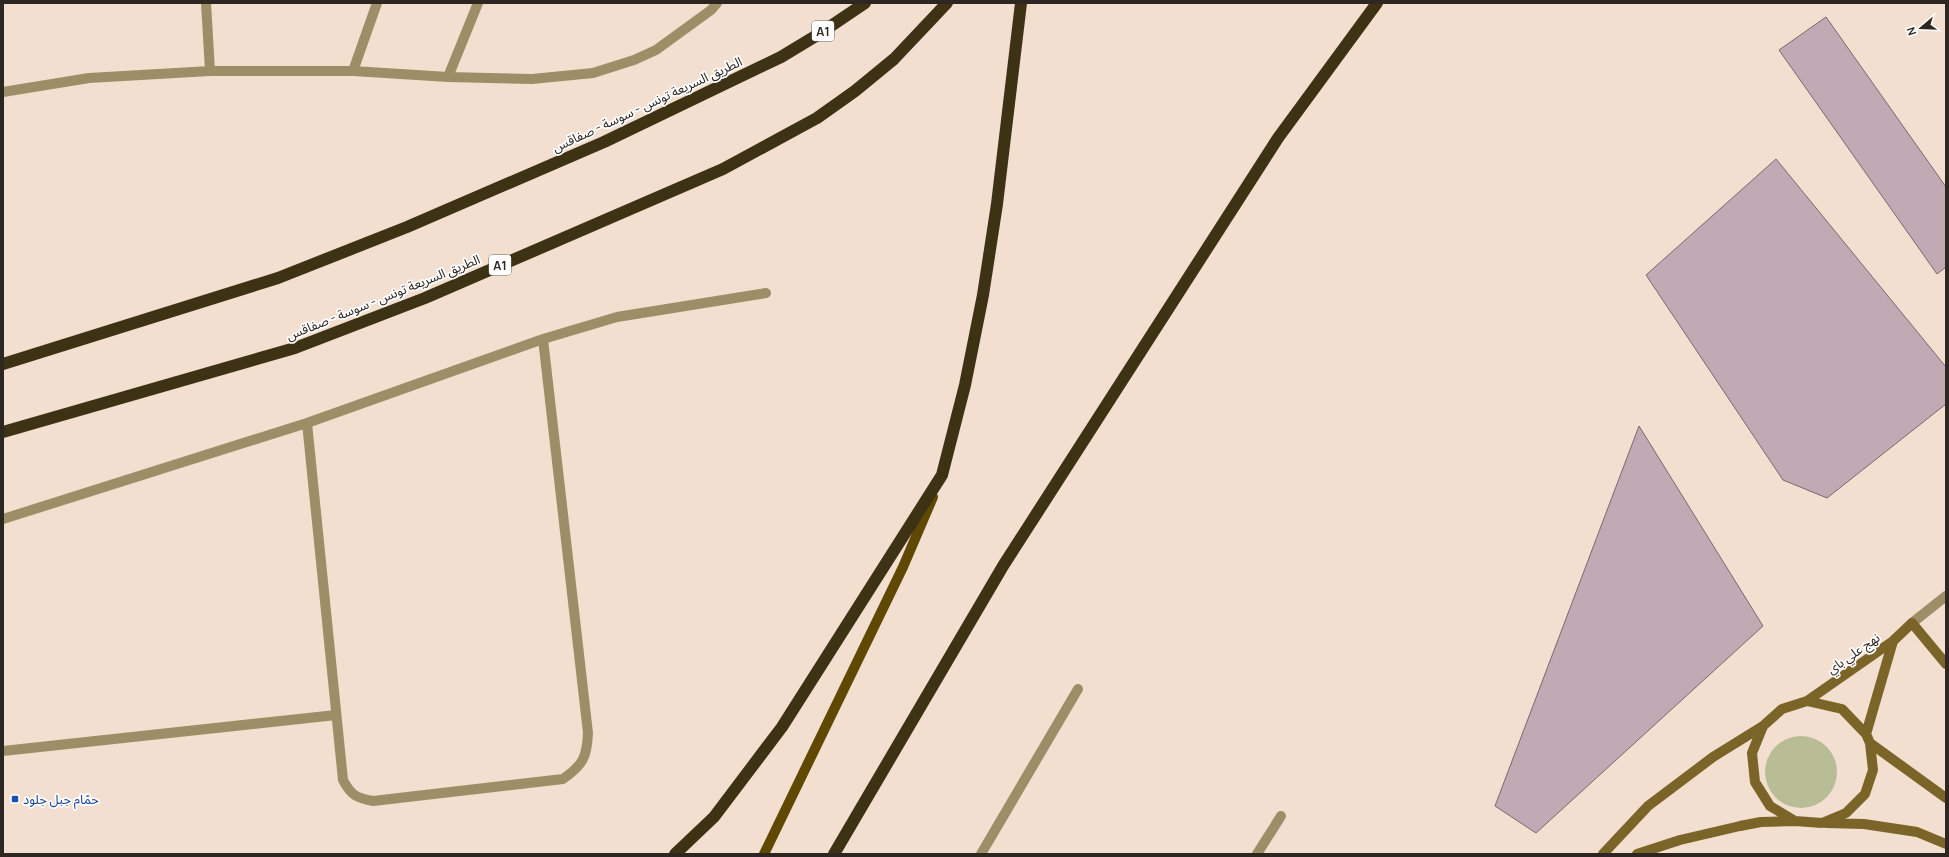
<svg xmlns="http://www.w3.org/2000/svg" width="1949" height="857" font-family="Manrope,'Noto Sans Arabic',sans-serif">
  <rect width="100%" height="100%" fill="#f3dfcf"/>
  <!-- green -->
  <path fill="#b9bd95" d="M1765 772a36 36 0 1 1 72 0a36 36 0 1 1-72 0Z"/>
  <!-- building -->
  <path fill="#c2aab4" stroke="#7c666f" d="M1826,17L1946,187V267L1937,274L1779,50Z
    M1776,159L1946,367V404L1827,498L1783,480L1646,275Z
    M1639,426L1763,626L1536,833L1495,806Z"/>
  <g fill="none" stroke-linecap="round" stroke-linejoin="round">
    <!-- lane -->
    <path stroke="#9d8e68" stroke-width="10" d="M981,854L1078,689
      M1257,854L1281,816"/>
    <!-- street -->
    <path stroke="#9d8e68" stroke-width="10" d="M206,3L210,71
      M353,71L377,3
      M448,77L478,3
      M3,92L89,78L210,71H353L448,77L532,79L593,73L634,60L656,50L711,10L717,3
      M307,423L343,780C351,795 356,798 373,801L563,779C583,765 587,757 588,733L543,339
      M3,519L307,423L543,339L617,317L766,293
      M1912,623L1946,596
      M3,751L336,715"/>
    <!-- secondary -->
    <path stroke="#7b6428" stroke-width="10" d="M1807,701L1893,641L1912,623L1946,664
      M1866,734L1893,641
      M1870,743L1873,770L1865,794L1846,813L1822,823L1795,821L1770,806L1755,782L1752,753L1763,726L1782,709L1807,701L1842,709L1866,734L1870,743L1946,798
      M1826,823L1864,824L1917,832L1946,844
      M1603,854L1648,806L1713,757L1763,726
      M1637,854L1680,840L1740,826L1761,822L1795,821"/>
    <!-- primary -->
    <path stroke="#5e4802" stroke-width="10" d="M764,854L903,567L933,497"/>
    <!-- highway -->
    <path stroke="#3e3214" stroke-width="12" d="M3,364L278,278L407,227L604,142L781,57L819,34L865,3
      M3,432L295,348L425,298L723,169L817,118L855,91L894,59L947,3
      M675,854L714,817L782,727L942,475L965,385L983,295L997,204L1021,3
      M834,854L1003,566L1278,138L1377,3"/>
  </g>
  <!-- markers -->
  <rect fill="#1a4fb4" stroke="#fff" stroke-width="1.5" x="11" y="795" width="8" height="8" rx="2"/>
  <g text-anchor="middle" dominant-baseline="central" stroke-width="3.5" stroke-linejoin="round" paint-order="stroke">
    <!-- shield labels -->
    <g fill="#fff" stroke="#6d6864" stroke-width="1">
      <rect x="812" y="21" width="22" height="20" rx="3"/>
      <rect x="489" y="255" width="22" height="20" rx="3"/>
    </g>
    <g font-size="12" font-weight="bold" fill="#2e2721">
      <text x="823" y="31">A1</text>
      <text x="500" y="265">A1</text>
    </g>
    <!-- street labels -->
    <g font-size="13" fill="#2e2721" stroke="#fff">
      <text transform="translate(647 104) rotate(-25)">الطريق السريعة تونس - سوسة - صفاقس</text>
      <text transform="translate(383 297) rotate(-22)">الطريق السريعة تونس - سوسة - صفاقس</text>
      <text transform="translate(1853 653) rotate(-35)">نهج علي باي</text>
    </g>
    <!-- transit labels -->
    <g font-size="13" fill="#164399" stroke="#fff" text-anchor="start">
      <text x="23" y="799">حمّام جبل جلود</text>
    </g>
  </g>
  <!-- border -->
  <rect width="1949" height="857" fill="none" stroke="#2e2721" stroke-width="8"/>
  <!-- north arrow -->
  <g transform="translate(1921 28) rotate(251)" stroke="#ffffff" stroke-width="3" paint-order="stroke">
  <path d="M0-3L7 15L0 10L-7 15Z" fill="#2e2721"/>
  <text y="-6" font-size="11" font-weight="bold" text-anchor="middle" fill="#2e2721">N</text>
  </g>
</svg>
